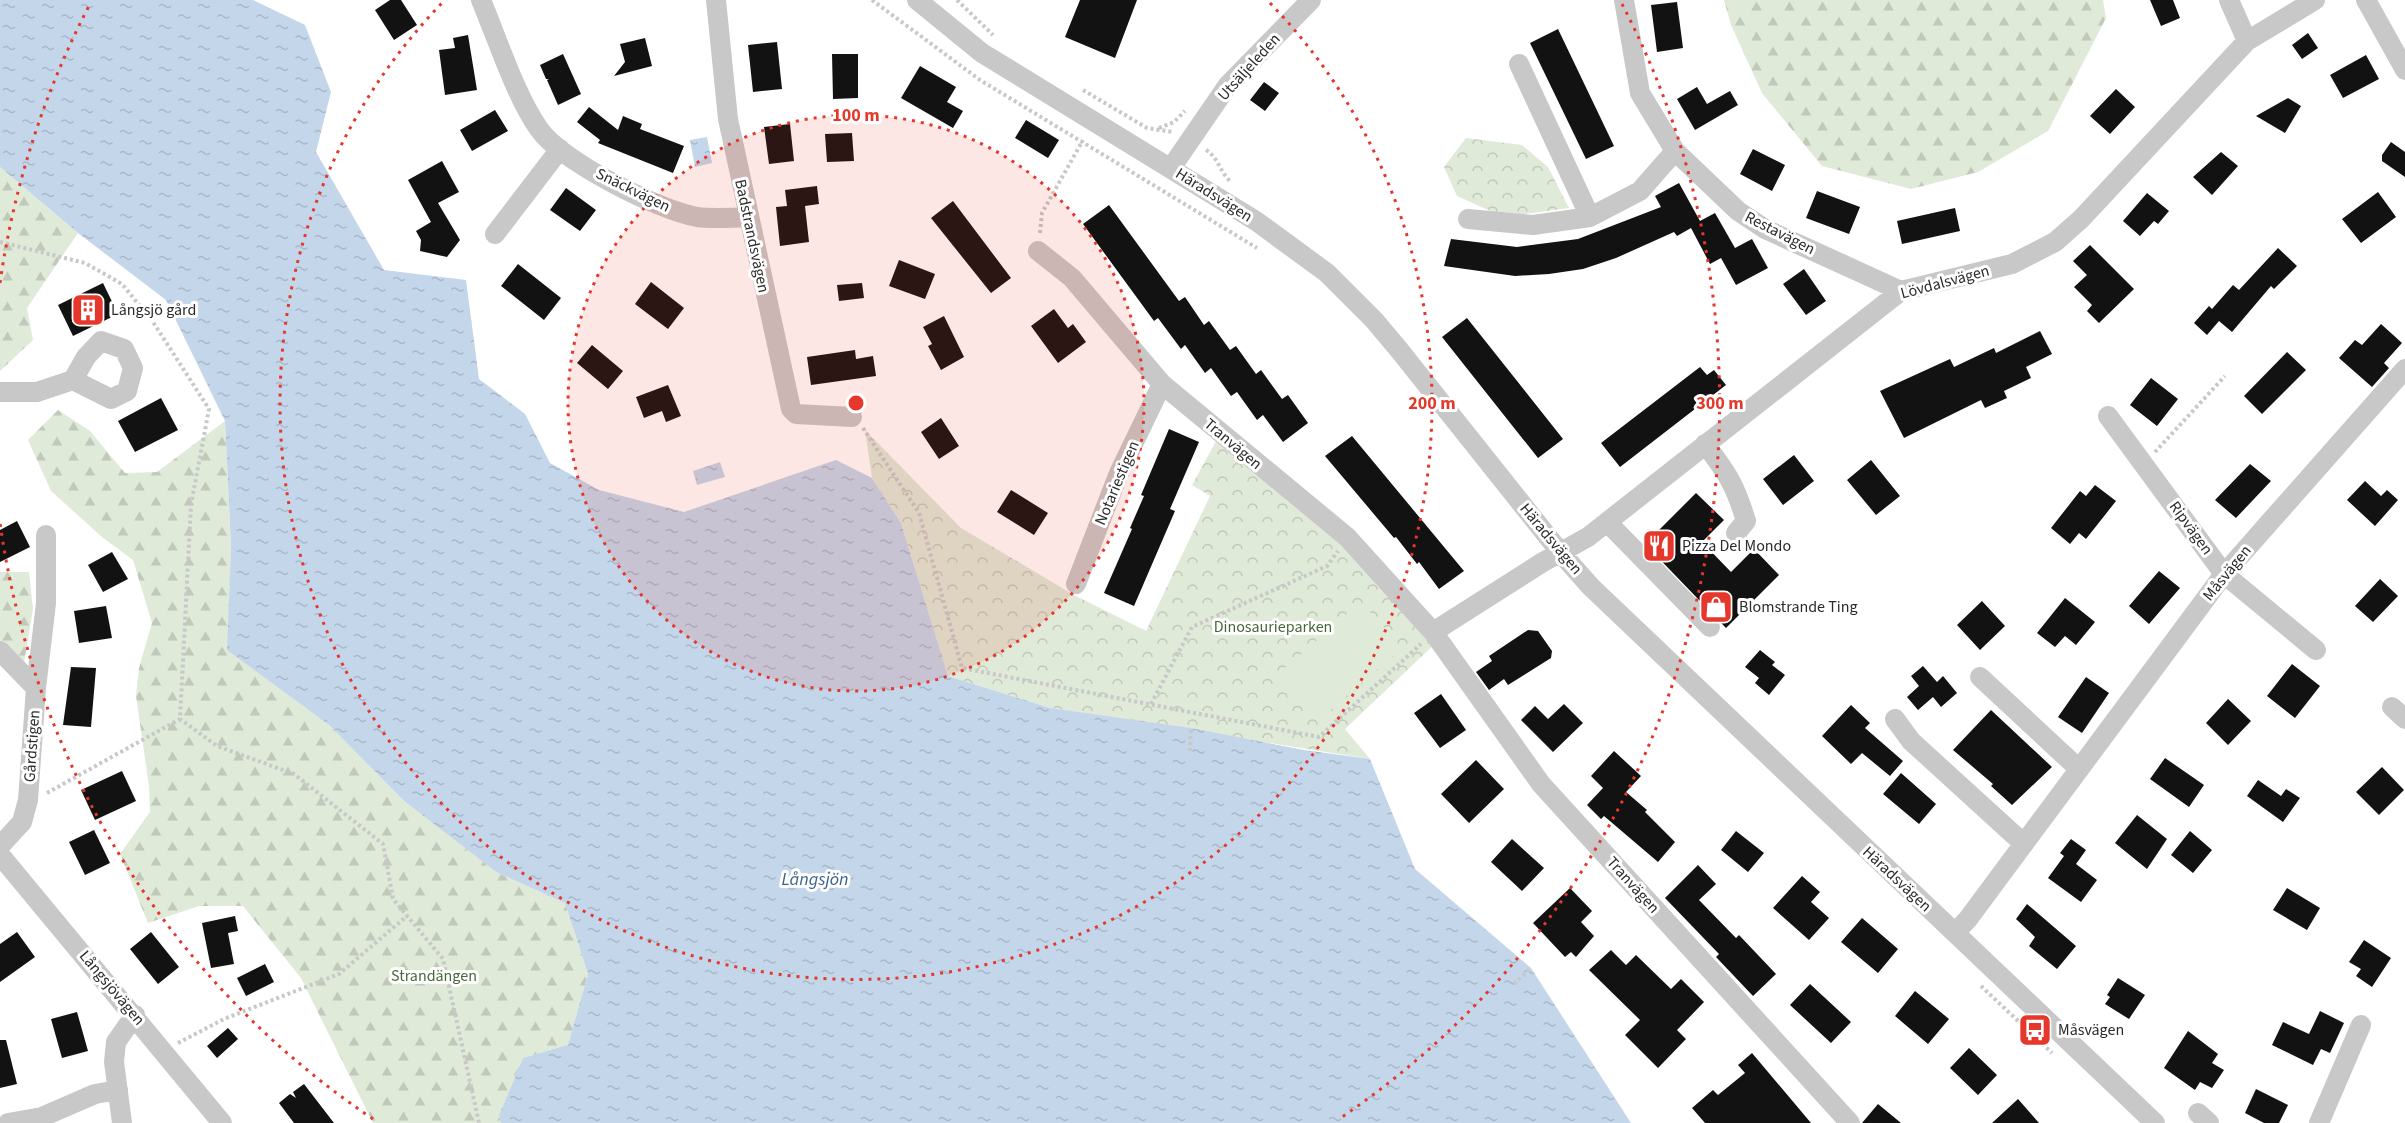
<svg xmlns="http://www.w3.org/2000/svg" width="2405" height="1123" font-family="'Source Sans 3',sans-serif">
  <defs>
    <pattern id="forest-firs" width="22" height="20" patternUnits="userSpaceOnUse" patternTransform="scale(1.5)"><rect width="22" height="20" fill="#dfead8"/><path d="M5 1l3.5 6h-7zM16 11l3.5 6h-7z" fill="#c0c9ba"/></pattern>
    <pattern id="park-crowns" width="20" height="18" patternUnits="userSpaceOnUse" patternTransform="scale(1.5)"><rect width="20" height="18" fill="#dfead8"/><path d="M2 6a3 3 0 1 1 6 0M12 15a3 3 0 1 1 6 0" fill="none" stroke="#c0c9ba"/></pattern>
    <pattern id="water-ripples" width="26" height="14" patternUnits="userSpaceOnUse" patternTransform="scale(1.5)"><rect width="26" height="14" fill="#c4d6ea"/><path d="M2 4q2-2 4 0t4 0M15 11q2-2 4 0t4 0" fill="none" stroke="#a9b8c9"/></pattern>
  </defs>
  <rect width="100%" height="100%" fill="#fff"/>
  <!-- forest -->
  <path fill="url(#forest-firs)" d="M1724,0H2103L2106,18L2048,131L1978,172L1911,189L1822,166L1762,93L1731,25Z
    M0,167L78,233L27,308L33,340L0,371Z
    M58,410L90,431L125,473L157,472L225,421L231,546L228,650L329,725L404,801L496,872L565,903L588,974L568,1046L523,1058L499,1115L501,1123H373L301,978L243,906H199L148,923L120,854L150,812L149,786L136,696L139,668L152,623L133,560L102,537L51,491L28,440Z
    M0,572H29L33,609L22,675L0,652Z"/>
  <!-- park -->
  <path fill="url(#park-crowns)" d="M1466,138L1522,145L1548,167L1569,208L1504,217L1457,196L1444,167Z
    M865,430L961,528L1074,595L1146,631L1210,496L1192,485L1220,434L1347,537L1439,640L1345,729L1370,759L1050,708L948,676L901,523L872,478Z"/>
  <!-- pitch -->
  <path fill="#dfead8" d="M1361,602L1402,648L1321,718L1279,673Z"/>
  <!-- water -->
  <path fill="url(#water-ripples)" d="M0,0H253L305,25L331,92L316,152L384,270L466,280L479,379L525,414L550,463L599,490L684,512L836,460L872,478L901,523L948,676L1050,708L1191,728L1304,750L1370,759L1415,869L1531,968L1631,1123H501L499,1115L523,1058L568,1045L588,974L565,903L496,872L404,801L329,725L227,650L231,546L225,421L166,300L78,233L0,167Z
    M707,137L712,163L695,167L690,140Z
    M720,462L725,477L697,485L693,471Z"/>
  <!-- building -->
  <path fill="#121212" d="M390,0H401L417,25L394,40L375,10Z
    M1080,0H1137L1115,58L1065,37Z
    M2150,0H2173L2180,18L2161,26Z
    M1677,2L1683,48L1657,52L1651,5Z
    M1558,29L1614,146L1586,159L1530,43Z
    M2308,33L2318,48L2302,59L2292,45Z
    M468,35L477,90L445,95L439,50L455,48L453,38Z
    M645,38L652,66L614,76L625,62L620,44Z
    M777,42L782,89L753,92L748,45Z
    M563,54L581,94L558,105L547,80L549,79H546L540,65Z
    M832,54H858V98L833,99Z
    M2366,55L2379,79L2343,98L2330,75Z
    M920,66L956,87L947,102L963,111L953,128L901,98Z
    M1264,82L1279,93L1265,111L1250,100Z
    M1697,87L1707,104L1730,91L1738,105L1695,130L1677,99Z
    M2116,89L2135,107L2110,134L2090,116Z
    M2288,98L2301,106L2285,133L2256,116Z
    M589,107L618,130L623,116L642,124L640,129L684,146L673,173L598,143L600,140L577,122Z
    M495,110L508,131L472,151L460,130Z
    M1026,120L1059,140L1048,158L1015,138Z
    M790,124L794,161L769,164L764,127Z
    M852,133L854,161L827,162L825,134Z
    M2391,142L2405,152V177L2382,161V155Z
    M1753,149L1785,165L1772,191L1740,174Z
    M2221,152L2238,166L2212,195L2193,177Z
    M442,161L459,192L438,203L460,240L447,257L420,251L421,240L416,231L431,222L408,180Z
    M1679,183L1700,221L1715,213L1735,248L1752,239L1768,268L1736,285L1721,258L1710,264L1691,228L1677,236L1674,232L1616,258L1583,269L1549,274L1515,276L1444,266L1451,239L1517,247L1578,239L1661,207L1655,196Z
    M817,186L819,204L805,206L809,242L780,246L776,207L787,206L785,190Z
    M566,188L596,210L580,231L550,210Z
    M1817,191L1860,207L1849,234L1806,218Z
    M2378,192L2396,217L2361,243L2342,219Z
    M2147,193L2169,211L2158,224L2154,221L2140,236L2123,221Z
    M953,201L1011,278L991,293L931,218Z
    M1109,205L1179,301L1185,297L1204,325L1209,321L1230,350L1236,346L1256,374L1261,370L1282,399L1288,395L1308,423L1283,442L1263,415L1257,420L1237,392L1231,396L1211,368L1205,373L1185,345L1181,349L1158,318L1154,321L1083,224Z
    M1955,208L1960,231L1902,244L1897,221Z
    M2090,245L2134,289L2099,323L2087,311L2092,305L2074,287L2087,275L2073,261Z
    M2278,248L2297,266L2274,289L2271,286L2232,332L2219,321L2207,335L2194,323L2209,306L2212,309L2233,285L2239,290Z
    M899,260L935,274L925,299L889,286Z
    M518,264L561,298L544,320L501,286Z
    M1804,269L1826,301L1806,315L1783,284Z
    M651,282L684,308L668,329L635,304Z
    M103,283L118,314L73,336L58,305Z
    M862,283L864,298L839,301L837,285Z
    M1054,309L1068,328L1073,324L1086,342L1058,363L1031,326Z
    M944,316L964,357L941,370L928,346L932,344L923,327Z
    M1467,318L1563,439L1538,458L1442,337Z
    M2381,324L2402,343L2384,363L2389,368L2372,387L2339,358L2355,340L2362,345Z
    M2040,331L2052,354L2026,367L2031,378L2004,391L2007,398L1985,408L1981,400L1904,438L1880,391L1950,359L1954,367L1994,348L1996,353Z
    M592,345L623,371L608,389L577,363Z
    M855,350L856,359L873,356L876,376L811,385L807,357Z
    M2287,352L2306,370L2262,414L2244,396Z
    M1700,367L1707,375L1714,370L1726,385L1620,467L1601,443Z
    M2151,378L2178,399L2157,426L2130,405Z
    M668,385L681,416L666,422L662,411L644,418L636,397Z
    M161,398L178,430L135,452L118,421Z
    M941,418L959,446L939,459L921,432Z
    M1169,429L1199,442L1170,509L1175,511L1134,606L1104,593L1132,529L1130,528L1144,496L1141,495Z
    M1352,436L1464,571L1439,589L1419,562L1417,564L1396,537L1394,538L1325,456Z
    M1794,455L1814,481L1783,505L1763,479Z
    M1871,460L1900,496L1876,515L1847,480Z
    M2250,464L2271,481L2236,518L2215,500Z
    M2365,481L2381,496L2387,490L2398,500L2375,526L2347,500Z
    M2095,485L2116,501L2086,539L2079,533L2070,544L2051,528L2080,491L2086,496Z
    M1011,490L1048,513L1034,535L997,512Z
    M1696,493L1724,520L1702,542L1731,572L1754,549L1779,575L1726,628L1645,544Z
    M17,521L30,547L0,562V530Z
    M112,552L128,579L103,592L88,565Z
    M2159,571L2180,588L2149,624L2129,606Z
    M2380,579L2398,596L2373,622L2355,606Z
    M2065,598L2095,622L2076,645L2065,636L2055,647L2037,633Z
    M1982,601L2005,626L1980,650L1957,625Z
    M106,606L112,638L79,643L74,611Z
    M1528,630L1538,631L1552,651L1551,658L1508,685L1504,679L1489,690L1476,672L1492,661L1489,656Z
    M1760,650L1775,662L1772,665L1785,675L1769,695L1755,683L1759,678L1745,667Z
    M2292,664L2320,686L2295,718L2267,696Z
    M1923,666L1937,682L1943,676L1957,693L1941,707L1933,697L1918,710L1907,697L1919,686L1911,676Z
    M71,667L96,668L91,727L63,725Z
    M2086,677L2109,693L2082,733L2058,717Z
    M1441,694L1466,730L1440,748L1414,713Z
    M2228,699L2251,721L2228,745L2206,723Z
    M1564,704L1583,723L1553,752L1521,720L1535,706L1548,719Z
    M1851,705L1870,723L1865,728L1903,761L1890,776L1862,753L1851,764L1822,736Z
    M1991,710L2052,767L2012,805L1991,786L1993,784L1953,750Z
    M1614,751L1641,776L1626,792L1647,810L1645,812L1675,842L1658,862L1604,816L1601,819L1587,805L1603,788L1591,776Z
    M2165,758L2204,785L2189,807L2150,779Z
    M1476,760L1504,789L1469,823L1441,794Z
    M2382,767L2404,790L2379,815L2356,792Z
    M122,771L136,801L95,820L81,790Z
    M1901,773L1936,804L1919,824L1883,794Z
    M2258,780L2281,796L2286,789L2300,798L2283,822L2247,796Z
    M2137,815L2167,839L2147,869L2115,843Z
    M94,830L110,863L85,875L69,842Z
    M1736,831L1764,853L1748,872L1721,850Z
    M2190,831L2212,850L2193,873L2171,855Z
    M1512,839L1544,868L1522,891L1491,862Z
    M2071,839L2086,850L2076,864L2097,880L2081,902L2048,878L2064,856L2060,853Z
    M1698,865L1716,884L1699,900L1736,938L1739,935L1776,974L1753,996L1716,957L1719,954L1665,898Z
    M1802,876L1820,892L1811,902L1829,918L1809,940L1773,908Z
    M1570,888L1592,911L1581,922L1594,936L1576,957L1571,952L1565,957L1533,923Z
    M2287,888L2320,908L2307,930L2273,910Z
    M2027,904L2076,946L2057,969L2029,946L2035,937L2016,919Z
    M235,916L238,931L228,933L234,964L211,968L202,923Z
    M1862,918L1898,949L1878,973L1841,942Z
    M17,932L35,957L0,982V944Z
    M151,932L179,967L158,984L130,949Z
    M2364,940L2391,958L2372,987L2356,976L2361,969L2349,962Z
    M1611,950L1626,965L1636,955L1671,989L1681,979L1704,1002L1677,1030L1686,1039L1658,1068L1625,1035L1640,1020L1589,970Z
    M265,964L274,982L246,996L237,978Z
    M2118,978L2145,995L2129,1019L2105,1004L2110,997L2107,995Z
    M1810,984L1851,1022L1831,1043L1790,1005Z
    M1915,991L1949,1019L1928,1044L1895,1016Z
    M2320,1011L2344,1023L2330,1053L2321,1049L2313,1065L2272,1045L2283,1022L2309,1034Z
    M77,1012L88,1051L62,1058L51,1019Z
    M228,1028L238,1039L217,1058L207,1046Z
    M2188,1031L2218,1054L2212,1063L2224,1070L2212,1088L2200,1082L2195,1090L2164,1068Z
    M0,1040H6L17,1084L0,1088Z
    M1969,1048L1997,1075L1978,1095L1950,1068Z
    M1752,1053L1811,1123H1705L1692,1108L1713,1090L1718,1095L1745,1073L1738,1065Z
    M304,1084L334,1123H294L279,1103L290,1094L296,1098L293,1092Z
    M2256,1089L2288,1105L2279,1123H2264L2245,1113Z
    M2018,1099L2039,1123H1992Z
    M1878,1104L1901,1123H1862Z"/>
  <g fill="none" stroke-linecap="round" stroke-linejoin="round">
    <!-- path -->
    <path stroke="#c8c8c8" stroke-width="4" stroke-dasharray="3 3" stroke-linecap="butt" d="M872,0L980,80L1257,248
      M957,0L993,35
      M1083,90L1147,128L1173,132
      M1159,128L1174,122L1185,111
      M1206,150C1218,157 1220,172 1230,181
      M1040,233L1042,213L1083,140
      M0,242L85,263L122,284L153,322L209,409L191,505L180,719L217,746L294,774L383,844L393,899L443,959L479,1123
      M863,428L919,513L962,668L1319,737L1421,644
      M2155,452L2225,376
      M1151,704L1192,627L1327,566L1338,551
      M1190,751L1191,728
      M47,793L180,719
      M1514,984L1531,968
      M1981,986L2052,1053
      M178,1043L224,1019L339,974L407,916"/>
    <!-- minor -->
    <path stroke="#c8c8c8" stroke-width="20" d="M481,0C497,38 516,97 539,129C561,161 658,210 697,217C714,219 730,218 747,217
      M716,0L728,119L791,409L796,414L852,417
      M917,0L982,53L1256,221L1327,273L1374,320L1400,351L1560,552L1591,587L2155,1123
      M1624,0L1640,93L1675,151L1738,211L1765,229L1901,291
      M2229,0L2247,41
      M2366,0L2405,70
      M1519,64L1590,217
      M1171,168L1228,85L1311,0
      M1468,219L1533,225L1590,217L1640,191L1675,151
      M495,234L560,149
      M1038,251L1072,278L1162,384L1347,537L1433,632L1541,784L1850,1123
      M0,392H37L73,380L111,399L127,391L133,368L124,349L101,341L86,357L73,380
      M2108,416L2224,574L2316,650
      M1705,444C1728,474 1735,485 1746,521L1736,533
      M1607,522L1710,627
      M1076,584L1119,473L1162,384
      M1433,632L1543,562L1588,537L1901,291L2012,264L2055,242L2081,219L2247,41L2315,0
      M0,651L36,688L28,800L22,822L0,846
      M1980,677L2079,769
      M36,688L46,603V535
      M2392,707L2405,719
      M1895,719L1911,741L2024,844
      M0,855L222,1123
      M1955,933L1968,919L2224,574L2405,369
      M2198,1113L2209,1123
      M8,1123L42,1117L95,1094L118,1090
      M122,1123L114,1062L116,1042L135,1015
      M2319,1123L2361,1025"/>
  </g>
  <!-- distance rings -->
  <circle cx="856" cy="403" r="288" fill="#e5372b" fill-opacity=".12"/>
  <g fill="none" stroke="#e5372b" stroke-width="3" stroke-dasharray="3 6">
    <circle cx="856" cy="403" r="288"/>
    <path d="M1270 3A576 576 0 1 1 442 3"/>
    <path d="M373 1119A864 864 0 0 1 0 523M0 283A864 864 0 0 1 90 4M1622 4A864 864 0 0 1 1339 1119"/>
  </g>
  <!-- icons -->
  <defs>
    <g id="building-square" transform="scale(1.725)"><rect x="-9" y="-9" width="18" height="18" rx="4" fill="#e5372b" stroke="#fff"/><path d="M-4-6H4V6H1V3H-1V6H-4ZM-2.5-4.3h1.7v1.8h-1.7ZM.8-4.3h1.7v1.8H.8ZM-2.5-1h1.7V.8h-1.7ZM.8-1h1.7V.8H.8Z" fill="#fff"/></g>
    <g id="restaurant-square" transform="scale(1.725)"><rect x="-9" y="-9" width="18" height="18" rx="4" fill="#e5372b" stroke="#fff"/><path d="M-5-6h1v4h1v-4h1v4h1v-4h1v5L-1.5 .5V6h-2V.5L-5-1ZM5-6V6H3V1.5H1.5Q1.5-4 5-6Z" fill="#fff"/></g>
    <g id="shop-square" transform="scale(1.725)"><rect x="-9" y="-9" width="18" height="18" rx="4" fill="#e5372b" stroke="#fff"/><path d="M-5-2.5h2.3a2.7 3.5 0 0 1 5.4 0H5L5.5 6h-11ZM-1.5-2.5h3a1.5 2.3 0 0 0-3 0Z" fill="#fff"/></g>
    <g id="bus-square" transform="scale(1.725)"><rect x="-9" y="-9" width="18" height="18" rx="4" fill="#e5372b" stroke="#fff"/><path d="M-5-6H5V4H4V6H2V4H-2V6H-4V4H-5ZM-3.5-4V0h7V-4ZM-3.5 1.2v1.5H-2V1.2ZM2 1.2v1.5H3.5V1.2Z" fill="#fff"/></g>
  </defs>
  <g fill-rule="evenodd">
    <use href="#building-square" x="88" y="310"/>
    <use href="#restaurant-square" x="1659" y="546"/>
    <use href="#shop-square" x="1716" y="607"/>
    <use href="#bus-square" x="2035" y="1030"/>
  </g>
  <g text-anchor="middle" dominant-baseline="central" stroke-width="6" stroke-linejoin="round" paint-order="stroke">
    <!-- street labels -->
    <g font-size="16" fill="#2b2b2b" stroke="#fff">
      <text transform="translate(1249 67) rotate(-48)">Utsäljeleden</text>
      <text transform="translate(633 190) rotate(26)">Snäckvägen</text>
      <text transform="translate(1214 195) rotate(32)">Häradsvägen</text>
      <text transform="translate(1780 233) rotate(27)">Restavägen</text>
      <text transform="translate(752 236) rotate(78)">Badstrandsvägen</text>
      <text transform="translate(1945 282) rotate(-15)">Lövdalsvägen</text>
      <text transform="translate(1233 444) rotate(40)">Tranvägen</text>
      <text transform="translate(1117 483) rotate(-67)">Notariestigen</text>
      <text transform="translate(2191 528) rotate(54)">Ripvägen</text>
      <text transform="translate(1551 539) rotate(50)">Häradsvägen</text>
      <text transform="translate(2227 573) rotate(-51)">Måsvägen</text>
      <text transform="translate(32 746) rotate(-86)">Gårdstigen</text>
      <text transform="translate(1897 879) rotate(43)">Häradsvägen</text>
      <text transform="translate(1633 885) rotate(48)">Tranvägen</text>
      <text transform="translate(112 988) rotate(50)">Långsjövägen</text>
    </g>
    <!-- poi labels -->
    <g font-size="16" fill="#2b2b2b" stroke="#fff" text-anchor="start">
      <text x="111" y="310">Långsjö gård</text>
      <text x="1682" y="546">Pizza Del Mondo</text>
      <text x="1739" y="607">Blomstrande Ting</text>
      <text x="2058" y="1030">Måsvägen</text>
    </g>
    <!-- park labels -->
    <g font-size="16" fill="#486739" stroke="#fff">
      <text x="1273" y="627">Dinosaurieparken</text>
      <text x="434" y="976">Strandängen</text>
    </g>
    <!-- water labels -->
    <g font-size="18" font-style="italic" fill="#3a618d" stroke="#fff">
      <text x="815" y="879">Långsjön</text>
    </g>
  </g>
  <circle cx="856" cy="403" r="9" fill="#e5372b" stroke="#fff" stroke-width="3"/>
  <g font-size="18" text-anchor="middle" font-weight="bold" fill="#e5372b" stroke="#fff" stroke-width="6" stroke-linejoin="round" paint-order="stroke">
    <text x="856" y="121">100 m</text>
    <text x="1432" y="409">200 m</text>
    <text x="1720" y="409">300 m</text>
  </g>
</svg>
